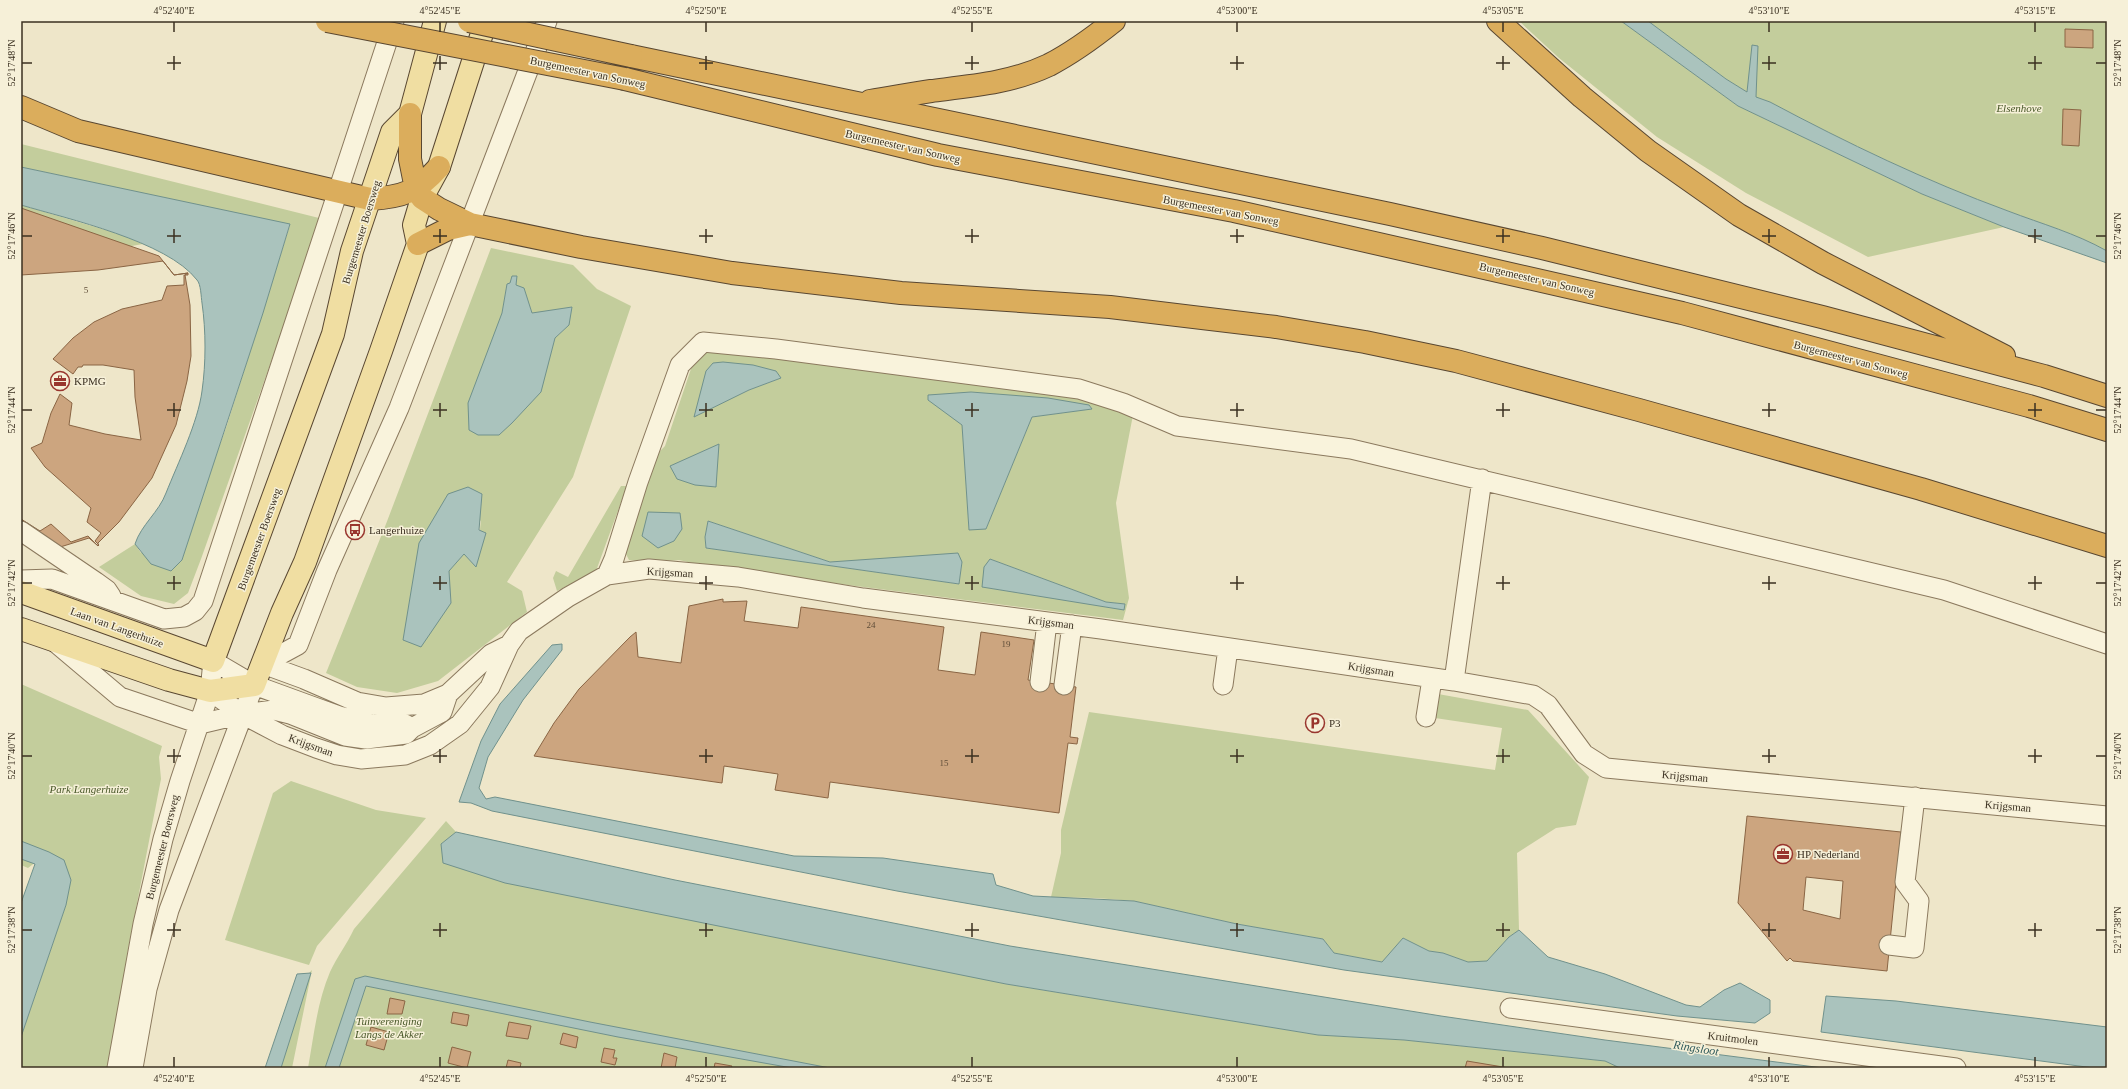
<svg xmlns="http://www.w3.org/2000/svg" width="2128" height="1089" font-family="'Times New Roman',serif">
  <rect width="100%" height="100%" fill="#eee6c9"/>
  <!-- green -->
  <path fill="#c3cd9c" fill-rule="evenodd" d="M1519,21H1621L1738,106L1922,194L2004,227L1868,257L1746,193L1657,137L1559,58Z
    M1648,21H2107V251C2075,233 2042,224 2008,211C1926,181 1847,143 1770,102L1755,97L1747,89V92L1726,79Z
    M21,144L319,218L299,283L201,559L188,593L174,604L141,596L99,567L135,544L141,553L200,499L227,425L290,225L21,167Z
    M21,205L119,234L143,244L97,252L21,240Z
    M491,248L573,265L597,289L631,306L573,477L507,582L522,591L527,612L438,681L397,693L357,687L326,673L386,524ZM510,283L524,289L532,313L569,325L555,338L549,358L502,313L507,285ZM481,520L476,567L464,554L448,572L451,603L403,639Z
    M714,347L1059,391L1133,415L1116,503L1129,598L1123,620L714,568L679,560L652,562L629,560L622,546L651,460L665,446L694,360ZM753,365L781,378L749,390L695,416ZM971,392L1091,409L1032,417L986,529H969L963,425L929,400ZM708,521L830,562L962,563L959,584L706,548L705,537ZM990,559L1106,602L1125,604L1124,609L983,587Z
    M621,486H627L596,571L557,591L553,578L556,571L568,577Z
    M21,684L162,746L159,757L161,779L127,955L117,1036L110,1068H21V1037L66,905L49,852L28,868L21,865Z
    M1438,694L1528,710L1589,777L1576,825L1556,828L1517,853L1519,930L1509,937L1487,961L1468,962L1443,953L1429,951L1403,938L1383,962L1334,953L1323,939L1237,924L1134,901L1096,898L1051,897L1061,853V830L1089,712L1495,770L1502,728L1435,718Z
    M291,781L376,810L426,818L317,946L309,965L225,940L273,793Z
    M446,821L456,832L441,844L1006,984L1318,1035L1404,1040L1605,1061L1620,1068H308C314,1035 317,1003 330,972C337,957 347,944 354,929Z
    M312,970L292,1068H274L306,976Z"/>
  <!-- water -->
  <path fill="#aac3bd" stroke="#70918c" d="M1621,21H1648L1726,79L1747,92L1752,45L1758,46L1756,97L1770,102C1847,143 1926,181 2008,211C2042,224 2075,233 2107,251V263L2004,227L1922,194L1738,106Z
    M21,167L290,224L263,313L182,560L171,571L151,564L135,544C141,525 159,512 166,493C178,463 198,422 202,391C206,363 206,331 202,303C201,297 201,284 197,280C167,241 68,219 21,205Z
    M512,276H517L516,285L524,288L532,313L572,307L569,325L555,338L541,392L512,423L499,435H478L469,430L468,403L502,313L507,284L510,283Z
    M723,362L753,365L776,371L781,378L749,390L694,417L706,371L713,363Z
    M971,392L1048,398L1089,405L1092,409L1032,417L986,529L969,530L962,425L928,400V395Z
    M719,444L716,487L695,485L677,479L670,466Z
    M468,487L482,494L479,530L486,533L476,567L464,554L449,571L451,603L421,647L403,640L419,543L448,494Z
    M648,512L680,513L682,529L674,541L658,548L642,536Z
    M708,521L830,562L958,553L962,562L959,584L706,548L705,537Z
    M990,559L1106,602L1125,604L1124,610L982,587L984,567Z
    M562,644V650L523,700L488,757L479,788L486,799L495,797L794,856L883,858L993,874L996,885L1033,896L1134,901L1237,924L1323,939L1334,953L1382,962L1403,938L1429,951L1443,953L1468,962L1487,961L1509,937L1519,930L1548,957L1605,974L1686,1005L1700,1007L1724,990L1740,983L1770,1000V1013L1755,1023L1677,1016L1344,970L897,891L492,811L471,803L459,802L481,741L500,704L552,645Z
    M456,832L675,880L1010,946L1441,1016L1605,1040L1823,1068H1620L1605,1061L1404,1040L1318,1035L1006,984L505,883L443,863L441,844Z
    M21,841L49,852L64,860L71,880L66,905L21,1037V903L35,864L21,859Z
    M311,973L281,1068H265L297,974Z
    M365,976L590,1022L830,1068H792L618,1037L366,986L339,1068H325L355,979Z
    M1826,996L1896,1001L2107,1027V1068H2094L1821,1032Z"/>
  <!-- building -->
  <path fill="#cca57f" stroke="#8a6544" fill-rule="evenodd" d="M2065,29L2093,30V48L2065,47Z
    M2063,109L2081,110L2079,146L2062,145Z
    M21,208L159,256L174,275L188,273L185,275L190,305L191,356L187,381L176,425L152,478L119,522L98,543V546L89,538L57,548L21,540Z
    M163,261L174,275L188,273V275H184V285L167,286L162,300L122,309L94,322L73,338L53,359L73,374L78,367H82L83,365H103L134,370L135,397L141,440L105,434L69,425L72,403L60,394L51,413L42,443L31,448L45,467L91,508L87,522L101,533L95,541L99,545L98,546L88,536L71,542L51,524L40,531L21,519V275L98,270Z
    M723,599V602L747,601L744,621L798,628L801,607L944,627L938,670L975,675L981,632L1034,640L1028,680L1076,687L1070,737L1078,738L1077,744L1068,743L1059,813L830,782L828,798L775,790L778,774L724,766L722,783L534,756L554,723L579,689L630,637L636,632L638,657L681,663L689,606Z
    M1747,816L1901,832L1887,971L1793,961L1790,958L1787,961L1738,903ZM1806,877L1843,881L1840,919L1803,910Z
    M390,998L405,1001L402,1014H387Z
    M453,1012L469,1015L467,1026L451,1023Z
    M509,1022L531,1026L528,1039L506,1036Z
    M371,1027L389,1032L384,1050L366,1045Z
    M563,1033L578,1037L576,1048L560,1044Z
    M452,1047L471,1052L467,1068L448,1063Z
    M604,1048L615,1050L613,1058H617L615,1065L601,1062Z
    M664,1053L677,1057L675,1068H661Z
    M508,1060L521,1063L520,1068H506Z
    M1467,1061L1509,1068H1465Z
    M715,1063L732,1066L731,1068H714Z"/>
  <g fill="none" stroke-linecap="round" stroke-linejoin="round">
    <!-- minor casing -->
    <g stroke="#8b795e" stroke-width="21">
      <path id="minor" d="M21,531L96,582L107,590L111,596
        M607,575L614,559L638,482L680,365L703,342L776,349L1079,389L1123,403L1177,426L1351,449L1944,590L2107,644
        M21,580L52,579L164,619L184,617L195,611L203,601L394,21
        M56,643L120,697L200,724
        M263,664L298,645L327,570L399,408L547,21
        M263,664L304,679L357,702L386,707L424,704L448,694L491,654L509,645
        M1454,681L1482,479
        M1040,682L1047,622
        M1064,685L1072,625
        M1223,685L1228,648
        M210,691L242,714L282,735L316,748L337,755L361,759L405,755L430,745L460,724L490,687L509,645L519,631L568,597L607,575L649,569L738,577L863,598L1101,629L1454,681L1533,695L1548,705L1584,754L1606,768L2107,816
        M1426,717L1432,679
        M200,724L242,714L274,710L290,714L345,736L366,739L406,734L412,728L442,712L448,694
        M1889,945L1914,948L1919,901L1905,882L1915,797
        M1510,1008L1956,1068
        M117,1068L143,924L163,839L180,781L210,691L213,661L254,685L339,716L372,724L387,726L405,724L412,728
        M133,1068L147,989L169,910L254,685"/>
    </g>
    <!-- major casing -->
    <g stroke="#594731" stroke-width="24">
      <path id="major" d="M21,592L213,661L333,334L352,251L392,132L410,114L435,21
        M21,629L169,680L210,691L254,685L282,613L305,562L381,351L418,244L414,225L422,198L439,167L486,21"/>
    </g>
    <!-- highway casing -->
    <g stroke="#594731" stroke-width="24">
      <path id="highway" d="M1498,21L1582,97L1648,151L1739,215L1823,263L2004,356
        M631,56L1390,214L1542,248L1822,317L2044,376L2107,396
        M625,79L938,155L1234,211L1682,313L2029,406L2107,430
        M870,101C890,98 910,94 931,91C971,86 1011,83 1049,65C1072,53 1094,37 1114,21
        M21,107L78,131L370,199C403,197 417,192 439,167
        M410,114V159L416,189L422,198L439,209L470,224L581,247L732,273L901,293L1110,307L1276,327L1365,342L1456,361L1639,410L1921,489L2107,546
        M418,244L448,229L470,224"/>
    </g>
    <!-- minor -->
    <use href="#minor" stroke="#f9f3dc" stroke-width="19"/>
    <!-- major -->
    <use href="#major" stroke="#f0dea2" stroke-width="22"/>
    <!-- highway -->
    <use href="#highway" stroke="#dbad5c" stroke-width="22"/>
    <!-- highway-bridge casing -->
    <g stroke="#594731" stroke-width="24" stroke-linecap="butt">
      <path id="highway-bridge" d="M327,21L625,79
        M469,21L631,56"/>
    </g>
    <!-- highway-bridge -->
    <use href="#highway-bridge" stroke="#dbad5c" stroke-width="22"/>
  </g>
  <!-- ticks -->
  <path fill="none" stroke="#3b3021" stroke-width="1.5" d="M174,22V32M440,22V32M706,22V32M972,22V32M1237,22V32M1503,22V32M1769,22V32M2035,22V32M174,56V70M440,56V70M706,56V70M972,56V70M1237,56V70M1503,56V70M1769,56V70M2035,56V70M22,63H32M167,63H181M433,63H447M699,63H713M965,63H979M1230,63H1244M1496,63H1510M1762,63H1776M2028,63H2042M2096,63H2106M174,229V243M440,229V243M706,229V243M972,229V243M1237,229V243M1503,229V243M1769,229V243M2035,229V243M22,236H32M167,236H181M433,236H447M699,236H713M965,236H979M1230,236H1244M1496,236H1510M1762,236H1776M2028,236H2042M2096,236H2106M174,403V417M440,403V417M706,403V417M972,403V417M1237,403V417M1503,403V417M1769,403V417M2035,403V417M22,410H32M167,410H181M433,410H447M699,410H713M965,410H979M1230,410H1244M1496,410H1510M1762,410H1776M2028,410H2042M2096,410H2106M174,576V590M440,576V590M706,576V590M972,576V590M1237,576V590M1503,576V590M1769,576V590M2035,576V590M22,583H32M167,583H181M433,583H447M699,583H713M965,583H979M1230,583H1244M1496,583H1510M1762,583H1776M2028,583H2042M2096,583H2106M174,749V763M440,749V763M706,749V763M972,749V763M1237,749V763M1503,749V763M1769,749V763M2035,749V763M22,756H32M167,756H181M433,756H447M699,756H713M965,756H979M1230,756H1244M1496,756H1510M1762,756H1776M2028,756H2042M2096,756H2106M174,923V937M440,923V937M706,923V937M972,923V937M1237,923V937M1503,923V937M1769,923V937M2035,923V937M22,930H32M167,930H181M433,930H447M699,930H713M965,930H979M1230,930H1244M1496,930H1510M1762,930H1776M2028,930H2042M2096,930H2106M174,1057V1067M440,1057V1067M706,1057V1067M972,1057V1067M1237,1057V1067M1503,1057V1067M1769,1057V1067M2035,1057V1067"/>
  <!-- icons -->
  <defs>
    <g id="office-ring" transform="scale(1)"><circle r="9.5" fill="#f6f0d8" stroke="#99362e" stroke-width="1.5"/><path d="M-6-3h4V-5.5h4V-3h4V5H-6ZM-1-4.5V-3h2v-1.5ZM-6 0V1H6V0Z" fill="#99362e"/></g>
    <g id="bus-ring" transform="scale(1)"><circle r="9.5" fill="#f6f0d8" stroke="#99362e" stroke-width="1.5"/><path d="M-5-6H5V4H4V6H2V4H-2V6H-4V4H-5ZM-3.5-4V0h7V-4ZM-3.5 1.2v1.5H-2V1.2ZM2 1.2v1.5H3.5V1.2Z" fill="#99362e"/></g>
    <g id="parking-ring" transform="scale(1)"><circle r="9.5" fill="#f6f0d8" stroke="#99362e" stroke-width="1.5"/><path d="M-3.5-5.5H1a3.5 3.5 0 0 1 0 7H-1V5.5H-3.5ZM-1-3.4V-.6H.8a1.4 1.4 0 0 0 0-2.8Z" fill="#99362e"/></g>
  </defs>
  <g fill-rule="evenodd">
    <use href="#office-ring" x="60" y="381"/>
    <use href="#bus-ring" x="355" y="530"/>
    <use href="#parking-ring" x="1315" y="723"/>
    <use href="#office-ring" x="1783" y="854"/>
  </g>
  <g text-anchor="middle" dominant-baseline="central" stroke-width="3" stroke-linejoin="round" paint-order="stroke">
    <!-- number labels -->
    <g font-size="9" fill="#5f4d38">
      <text x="86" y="290">5</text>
      <text x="871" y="625">24</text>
      <text x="1006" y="644">19</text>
      <text x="944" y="763">15</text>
    </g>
    <!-- street labels -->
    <g font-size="11" fill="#3b3021" stroke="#f6f0d8">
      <text transform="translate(588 72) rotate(12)">Burgemeester van Sonweg</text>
      <text transform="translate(903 146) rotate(13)">Burgemeester van Sonweg</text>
      <text transform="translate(1221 210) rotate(11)">Burgemeester van Sonweg</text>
      <text transform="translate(361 232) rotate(-73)">Burgemeester Boersweg</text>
      <text transform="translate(1537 279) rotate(13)">Burgemeester van Sonweg</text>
      <text transform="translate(1851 359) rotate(15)">Burgemeester van Sonweg</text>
      <text transform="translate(259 539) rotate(-70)">Burgemeester Boersweg</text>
      <text transform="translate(670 572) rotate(3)">Krijgsman</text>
      <text transform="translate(1051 622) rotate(7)">Krijgsman</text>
      <text transform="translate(117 627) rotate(20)">Laan van Langerhuize</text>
      <text transform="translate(1371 669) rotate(9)">Krijgsman</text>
      <text transform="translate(311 745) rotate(20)">Krijgsman</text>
      <text transform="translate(1685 776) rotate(5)">Krijgsman</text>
      <text transform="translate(2008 806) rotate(5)">Krijgsman</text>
      <text transform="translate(162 847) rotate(-76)">Burgemeester Boersweg</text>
      <text transform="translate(1733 1038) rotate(7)">Kruitmolen</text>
    </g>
    <!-- park labels -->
    <g font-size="11" font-style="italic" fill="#485728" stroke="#f6f0d8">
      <text x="2019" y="108">Elsenhove</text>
      <text x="89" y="789">Park Langerhuize</text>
      <text x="389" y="1021">Tuinvereniging<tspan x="389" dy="13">Langs de Akker</tspan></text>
    </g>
    <!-- poi labels -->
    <g font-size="11" fill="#3b3021" stroke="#f6f0d8" text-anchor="start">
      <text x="74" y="381">KPMG</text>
      <text x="369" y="530">Langerhuize</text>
      <text x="1329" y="723">P3</text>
      <text x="1797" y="854">HP Nederland</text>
    </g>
    <!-- water labels -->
    <g font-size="12" font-style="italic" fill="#305a5b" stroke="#f6f0d8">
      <text transform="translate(1696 1048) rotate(9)">Ringsloot</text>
    </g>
  </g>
  <!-- border -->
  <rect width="2128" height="1089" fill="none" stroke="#f6f0d8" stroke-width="44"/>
  <rect x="22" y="22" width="2084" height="1045" fill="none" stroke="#3b3021" stroke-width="1.5"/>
  <g font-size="10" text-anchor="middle" fill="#3b3021">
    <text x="174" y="14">4°52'40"E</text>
    <text x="440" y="14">4°52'45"E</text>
    <text x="706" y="14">4°52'50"E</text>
    <text x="972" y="14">4°52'55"E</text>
    <text x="1237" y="14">4°53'00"E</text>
    <text x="1503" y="14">4°53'05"E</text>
    <text x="1769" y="14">4°53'10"E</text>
    <text x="2035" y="14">4°53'15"E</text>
    <text transform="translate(11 63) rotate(-90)" y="4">52°17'48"N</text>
    <text transform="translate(2117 63) rotate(-90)" y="4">52°17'48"N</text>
    <text transform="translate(11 236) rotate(-90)" y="4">52°17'46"N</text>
    <text transform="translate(2117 236) rotate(-90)" y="4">52°17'46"N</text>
    <text transform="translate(11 410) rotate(-90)" y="4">52°17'44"N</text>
    <text transform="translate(2117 410) rotate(-90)" y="4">52°17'44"N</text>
    <text transform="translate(11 583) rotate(-90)" y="4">52°17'42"N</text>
    <text transform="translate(2117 583) rotate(-90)" y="4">52°17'42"N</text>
    <text transform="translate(11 756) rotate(-90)" y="4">52°17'40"N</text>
    <text transform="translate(2117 756) rotate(-90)" y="4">52°17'40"N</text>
    <text transform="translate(11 930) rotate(-90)" y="4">52°17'38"N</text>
    <text transform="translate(2117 930) rotate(-90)" y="4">52°17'38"N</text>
    <text x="174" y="1082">4°52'40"E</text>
    <text x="440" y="1082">4°52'45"E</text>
    <text x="706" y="1082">4°52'50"E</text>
    <text x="972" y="1082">4°52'55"E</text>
    <text x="1237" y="1082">4°53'00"E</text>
    <text x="1503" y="1082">4°53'05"E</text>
    <text x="1769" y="1082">4°53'10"E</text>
    <text x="2035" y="1082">4°53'15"E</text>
  </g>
</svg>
